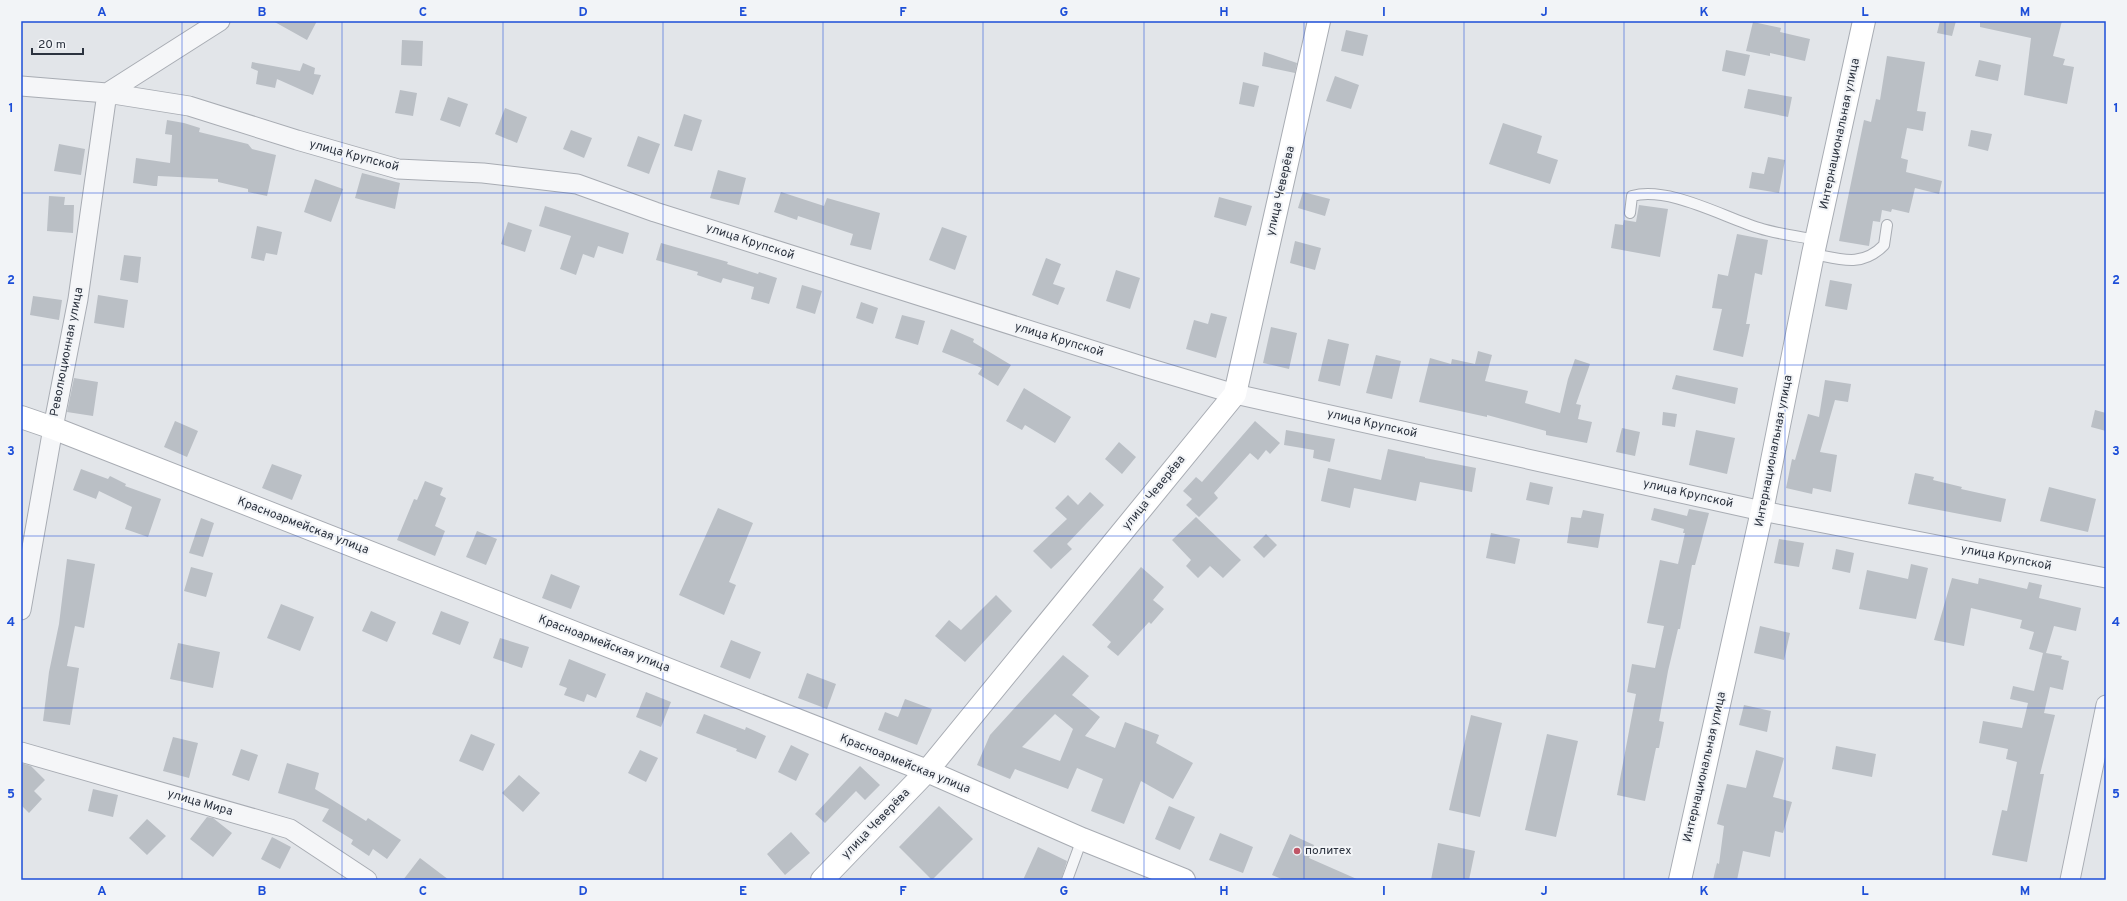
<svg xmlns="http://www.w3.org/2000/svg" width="2127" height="901" font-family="Overpass,sans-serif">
  <rect width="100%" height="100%" fill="#e2e5e9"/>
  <!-- building -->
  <path fill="#babfc5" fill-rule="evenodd" d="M273,21H317L307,40Z
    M1940,21H1956L1952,36L1937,33Z
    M1980,21H2062L2053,56L2065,59L2063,65L2074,67L2067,104L2024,95L2031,38L1980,27Z
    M1753,22L1781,28L1780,32L1810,39L1805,61L1770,53V56L1746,51Z
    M1346,30L1368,35L1363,56L1341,51Z
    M402,40L423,41L422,66L401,65Z
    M1726,50L1750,55L1745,76L1722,71Z
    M1264,52L1297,63L1295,73L1262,66Z
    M1887,56L1925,62L1917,111L1926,112L1923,131L1907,128L1901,158L1908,160L1906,172L1942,181L1939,194L1915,188L1909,213L1892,209L1891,212L1882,210L1880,222L1873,221L1869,246L1839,241L1864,120L1871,122L1876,99L1880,100Z
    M1979,60L2001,65L1998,81L1975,76Z
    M252,62L300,71L303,63L315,68L314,74L321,75L313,95L277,79L275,88L256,84L258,71L251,68Z
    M1335,76L1359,85L1351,109L1326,101Z
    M1243,82L1259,86L1254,107L1239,104Z
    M1748,89L1792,97L1788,117L1744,108Z
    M400,90L417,93L413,116L395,113Z
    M448,97L468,104L460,127L440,120Z
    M505,108L527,117L517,143L495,134Z
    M684,114L702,120L692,151L674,146Z
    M167,120L184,123L200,128L199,132L248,144L252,149L276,155L267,196L248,192V189L218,182V179L158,176L157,186H154L133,183L136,158L170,163L172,135L165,134Z
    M1503,123L1542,136L1537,153L1558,160L1550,184L1489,164Z
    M571,130L592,138L584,158L563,149Z
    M1971,130L1992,134L1988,151L1968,146Z
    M638,136L660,144L649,174L627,166Z
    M59,144L85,149L81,175L54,171Z
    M1768,157L1785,160L1779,193L1749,188L1752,172L1764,174Z
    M718,170L746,178L739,205L710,198Z
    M362,173L400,183L395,209L355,198Z
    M315,179L343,189L331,222L304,212Z
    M781,192L824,206L827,198L880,213L871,250L850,245L853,234L798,216L797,220L774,212Z
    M1303,192L1330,199L1325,216L1298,208Z
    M49,196L65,197L64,205H74L73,233L47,231Z
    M1219,197L1252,206L1246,226L1214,217Z
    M1639,205L1668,209L1660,257L1611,248L1615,224L1623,225L1624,220L1636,222Z
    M545,206L629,233L623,254L598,246L594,258L583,254L576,275L560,269L571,236L539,226Z
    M508,222L532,230L525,252L501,244Z
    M257,226L282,232L277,255L266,253L264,261L251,258Z
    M942,227L967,236L955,270L929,260Z
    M1737,234L1768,240L1762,275L1755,273L1746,324H1750L1743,357L1713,350L1722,309L1712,308L1718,274L1728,276Z
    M1295,241L1321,248L1315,270L1290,263Z
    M661,243L728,262L727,264L758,274L759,272L777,278L769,304L751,299L754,287L723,278L721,283L697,275L698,272L656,260Z
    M124,255L141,257L138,283L120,280Z
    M1046,258L1061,264L1053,284L1065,288L1058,305L1032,295Z
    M1116,270L1140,278L1130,309L1106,301Z
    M1830,280L1852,284L1847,310L1825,306Z
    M802,285L822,291L815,314L796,308Z
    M98,295L128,300L124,328L94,323Z
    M33,296L62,300L59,320L30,315Z
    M861,302L878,308L873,324L856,318Z
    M1211,313L1227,317L1216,358L1186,349L1194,320L1208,324Z
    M902,315L925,321L918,345L895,338Z
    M1271,327L1297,333L1289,369L1263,363Z
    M951,329L974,339L973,342L1011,365L998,386L978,374L982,368L942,352Z
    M1328,339L1349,344L1340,386L1318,381Z
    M1478,351L1492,355L1485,381L1528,391L1525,403L1560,413L1568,379L1575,359L1590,364L1576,404L1581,405L1578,419L1592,422L1587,443L1546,435V431L1487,415V417L1419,402L1430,358L1451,364L1452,359L1475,364Z
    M1376,355L1401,361L1392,399L1366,393Z
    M1676,375L1738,388L1735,404L1672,389Z
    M74,378L98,382L93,416L67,412Z
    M1825,380L1851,384L1848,402L1835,400L1820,452L1837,455L1831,492L1813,488L1812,494L1786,488L1792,459L1795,460L1808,414L1819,417Z
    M1024,388L1071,417L1055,443L1025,425L1022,430L1006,421Z
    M2095,410L2106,413V431L2091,427Z
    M1663,412L1677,414L1675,427L1662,425Z
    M175,421L198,431L187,457L164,447Z
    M1255,421L1280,443L1270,454L1266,450L1258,460L1250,453L1214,493L1218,498L1199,517L1186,505L1192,499L1183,491L1196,477L1202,482Z
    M1622,428L1640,432L1635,456L1616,452Z
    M1286,430L1335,439L1330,462L1313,458L1314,450L1284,445Z
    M1696,430L1735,438L1727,474L1689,465Z
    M1119,442L1136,457L1122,474L1105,459Z
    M1388,449L1425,457V458L1476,468L1472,492L1420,482L1416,501L1354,488L1350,508L1321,501L1328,468L1381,480Z
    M272,464L302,475L292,500L262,488Z
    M81,469L108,479L110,476L126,484L125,486L161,499L148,537L125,529L132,507L99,491L96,499L73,490Z
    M1915,473L1934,477L1933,480L1962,487L1961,489L2006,499L2001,522L1908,504Z
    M425,481L443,488L440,495L446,498L435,526L445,531L435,556L397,540L414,499L417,500Z
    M1530,482L1553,487L1549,505L1526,500Z
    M2049,487L2096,499L2088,532L2040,521Z
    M1090,492L1104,505L1067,544L1072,549L1051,569L1033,551L1067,519L1055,508L1068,495L1078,505Z
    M718,508L753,523L729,582L736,585L724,615L679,595Z
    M1654,508L1687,516L1689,509L1709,513L1695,565H1692L1680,629H1678L1668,671L1659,721L1664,722L1659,748H1656L1645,801L1617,795L1636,694L1627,692L1632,664L1655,668L1664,626L1647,623L1660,560L1678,564L1685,533H1683L1684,529L1651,520Z
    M1583,510L1604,514L1598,548L1567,543L1571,517L1581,518Z
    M1196,517L1241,560L1223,578L1210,566L1198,578L1186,566L1191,560L1172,540Z
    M201,518L214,523L203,557L189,553Z
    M477,531L497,539L486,565L466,557Z
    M1491,533L1520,539L1515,564L1486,558Z
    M1266,534L1277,545L1264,558L1253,547Z
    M1779,539L1804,543L1799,567L1774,563Z
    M1836,549L1854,553L1850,573L1832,569Z
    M67,559L95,564L84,628L75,626L67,666L79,668L70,725L43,721L49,672L59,624Z
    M1911,564L1928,568L1916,619L1859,609L1867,570L1908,579Z
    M191,567L213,573L206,597L184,591Z
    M1141,567L1164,587L1153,600L1164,609L1151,624L1149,622L1118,656L1107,647L1111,642L1092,625Z
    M551,574L580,586L571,609L542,598Z
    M1952,578L1978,584L1979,578L2027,589L2029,582L2042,585L2039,598L2081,608L2076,631L2054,626L2046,653L2062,656L2061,659L2069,661L2063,690L2050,687L2044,713L2055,715L2040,774H2044L2027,862L1992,855L2002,810L2007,811L2017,762L2006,759L2008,749L1979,743L1983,721L2022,728L2028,703L2010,699L2013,686L2034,691L2043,653L2029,649L2034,632L2020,628L2022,620L1971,608L1964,646L1934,640Z
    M996,595L1012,611L965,662L935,636L949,620L961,630Z
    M281,604L314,617L300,651L267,638Z
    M371,611L396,622L387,642L362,631Z
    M441,611L469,622L460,645L432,634Z
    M1760,626L1790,633L1784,660L1754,653Z
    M500,638L529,647L522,668L493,658Z
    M731,640L761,652L750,679L720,667Z
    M178,643L220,652L213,688L170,679Z
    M1063,655L1089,676L1072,695L1100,717L1085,736L1115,748L1125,722L1159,735L1156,743L1193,763L1173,799L1141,781L1124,824L1091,811L1103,779L1077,768L1068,789L1015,769L1010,779L977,765L990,735ZM1055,714L1073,729L1060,761L1022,747Z
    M569,659L606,674L596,698L587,694L584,702L564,695L567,688L559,685Z
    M807,673L836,684L827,709L798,698Z
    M646,692L671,702L661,727L636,717Z
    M905,699L932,709L917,745L878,730L885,712L898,717Z
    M1744,705L1771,711L1767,732L1739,725Z
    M704,714L745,730L746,727L766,736L756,759L736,751L737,749L696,733Z
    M1471,715L1502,723L1480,817L1449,810Z
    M471,734L495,744L483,771L459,761Z
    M1547,734L1578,741L1556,837L1525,830Z
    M173,737L198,743L189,778L163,771Z
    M791,745L809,754L796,781L778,772Z
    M1836,746L1876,754L1872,777L1832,769Z
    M241,749L258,755L249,781L232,775Z
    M640,750L658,758L646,782L628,773Z
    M1756,750L1784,758L1773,797L1792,802L1783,833L1775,831L1770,857L1743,851L1737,880H1713L1717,863L1719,864L1724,826L1717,824L1727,784L1746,788Z
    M21,763L31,766L45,780L34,791L42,799L29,813L21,805Z
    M287,763L319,773L315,789L366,821L368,818L401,840L387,859L373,849L369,856L351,844L353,840L322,821L329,809L278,793Z
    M860,766L880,785L865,800L856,791L825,823L815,814Z
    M519,775L540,793L523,812L502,793Z
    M93,789L118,795L113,817L88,811Z
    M939,806L973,839L932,880L899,847Z
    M1169,806L1195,817L1180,850L1155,839Z
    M207,817L213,818L232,833L213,857L190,839Z
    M147,819L166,836L147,855L129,838Z
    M791,832L810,853L785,875L767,854Z
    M1220,833L1253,847L1243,873L1209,860Z
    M1290,834L1314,845L1309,858L1359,880H1284L1272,875Z
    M272,837L291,847L280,869L261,859Z
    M1438,843L1475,851L1469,880H1431Z
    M1038,847L1067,861L1061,880H1023Z
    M420,858L449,880H403Z"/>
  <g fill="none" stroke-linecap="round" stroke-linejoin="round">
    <!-- lane casing -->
    <g stroke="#a8acb3" stroke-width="12">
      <path id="lane" d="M1630,213L1632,196C1669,186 1723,217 1759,228C1777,234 1798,236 1816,240
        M1813,254C1840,259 1862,268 1884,245L1887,225
        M1067,880L1082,839"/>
    </g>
    <!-- street casing -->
    <g stroke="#a8acb3" stroke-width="21">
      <path id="street" d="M21,86L107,93L189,106L297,140L398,169L483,173L577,184L655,212L1148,368L1235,394L1762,511L2106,578
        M21,610L53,428L78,299L107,93L220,21
        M21,752L290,829L367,880
        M2070,880L2106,705"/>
    </g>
    <!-- secondary casing -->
    <g stroke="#a8acb3" stroke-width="24">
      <path id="secondary" d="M21,417L53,428L927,771L1082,839L1184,880
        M822,880L927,771L1235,394L1319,21
        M1680,880L1762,511L1813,254L1864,21"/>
    </g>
    <!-- lane -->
    <use href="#lane" stroke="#f5f6f8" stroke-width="10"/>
    <!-- street -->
    <use href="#street" stroke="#f5f6f8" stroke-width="19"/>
    <!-- secondary -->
    <use href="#secondary" stroke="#fff" stroke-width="22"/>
  </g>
  <!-- grid -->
  <path fill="none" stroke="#1d4ed8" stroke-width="1" stroke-opacity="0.55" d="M182,21V880M342,21V880M503,21V880M663,21V880M823,21V880M983,21V880M1144,21V880M1304,21V880M1464,21V880M1624,21V880M1785,21V880M1945,21V880M21,193H2106M21,365H2106M21,536H2106M21,708H2106"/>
  <!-- markers -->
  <circle fill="#c05667" stroke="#f2f4f7" stroke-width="1.5" cx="1297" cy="851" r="4"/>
  <g text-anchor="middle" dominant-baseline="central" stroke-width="4" stroke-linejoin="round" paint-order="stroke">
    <!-- street labels -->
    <g font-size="12" fill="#2c333f" stroke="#f2f4f7">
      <text transform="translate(1840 134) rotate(-78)">Интернациональная улица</text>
      <text transform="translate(354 156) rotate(15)">улица Крупской</text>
      <text transform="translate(1281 191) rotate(-77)">улица Чеверёва</text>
      <text transform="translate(750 242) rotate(18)">улица Крупской</text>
      <text transform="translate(1059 340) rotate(17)">улица Крупской</text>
      <text transform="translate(67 352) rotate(-79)">Революционная улица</text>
      <text transform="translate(1372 424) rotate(13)">улица Крупской</text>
      <text transform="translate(1774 451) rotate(-79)">Интернациональная улица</text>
      <text transform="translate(1154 493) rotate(-51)">улица Чеверёва</text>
      <text transform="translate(1688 494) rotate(13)">улица Крупской</text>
      <text transform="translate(303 526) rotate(21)">Красноармейская улица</text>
      <text transform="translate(2006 558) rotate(11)">улица Крупской</text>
      <text transform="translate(604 644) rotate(21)">Красноармейская улица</text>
      <text transform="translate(905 764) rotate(22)">Красноармейская улица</text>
      <text transform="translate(1705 767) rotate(-77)">Интернациональная улица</text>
      <text transform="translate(200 803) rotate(16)">улица Мира</text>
      <text transform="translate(876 824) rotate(-46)">улица Чеверёва</text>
    </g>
    <!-- poi labels -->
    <g font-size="12" fill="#2c333f" stroke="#f2f4f7" text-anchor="start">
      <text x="1305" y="851">политех</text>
    </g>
  </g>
  <!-- border -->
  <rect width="2127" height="901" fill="none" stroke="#f2f4f7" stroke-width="44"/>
  <!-- scale -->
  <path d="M32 48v6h51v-6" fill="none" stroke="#2c333f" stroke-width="2"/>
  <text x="38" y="48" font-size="12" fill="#2c333f" stroke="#f2f4f7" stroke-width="3" paint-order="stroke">20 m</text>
  <rect x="22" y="22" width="2083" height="857" fill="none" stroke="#1d4ed8" stroke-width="1.5"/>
  <g font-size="13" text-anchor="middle" font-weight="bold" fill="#1d4ed8">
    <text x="102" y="16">A</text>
    <text x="262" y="16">B</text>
    <text x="423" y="16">C</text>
    <text x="583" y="16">D</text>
    <text x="743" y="16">E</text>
    <text x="903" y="16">F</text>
    <text x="1064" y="16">G</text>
    <text x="1224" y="16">H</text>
    <text x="1384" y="16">I</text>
    <text x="1544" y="16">J</text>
    <text x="1704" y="16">K</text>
    <text x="1865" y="16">L</text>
    <text x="2025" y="16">M</text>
    <text x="11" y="112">1</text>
    <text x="2116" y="112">1</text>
    <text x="11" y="284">2</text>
    <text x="2116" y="284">2</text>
    <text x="11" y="455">3</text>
    <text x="2116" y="455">3</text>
    <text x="11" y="626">4</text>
    <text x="2116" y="626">4</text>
    <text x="11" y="798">5</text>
    <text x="2116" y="798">5</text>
    <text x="102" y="895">A</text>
    <text x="262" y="895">B</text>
    <text x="423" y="895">C</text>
    <text x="583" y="895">D</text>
    <text x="743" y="895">E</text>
    <text x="903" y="895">F</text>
    <text x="1064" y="895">G</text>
    <text x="1224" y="895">H</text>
    <text x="1384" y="895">I</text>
    <text x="1544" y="895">J</text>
    <text x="1704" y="895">K</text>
    <text x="1865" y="895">L</text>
    <text x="2025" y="895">M</text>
  </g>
</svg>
